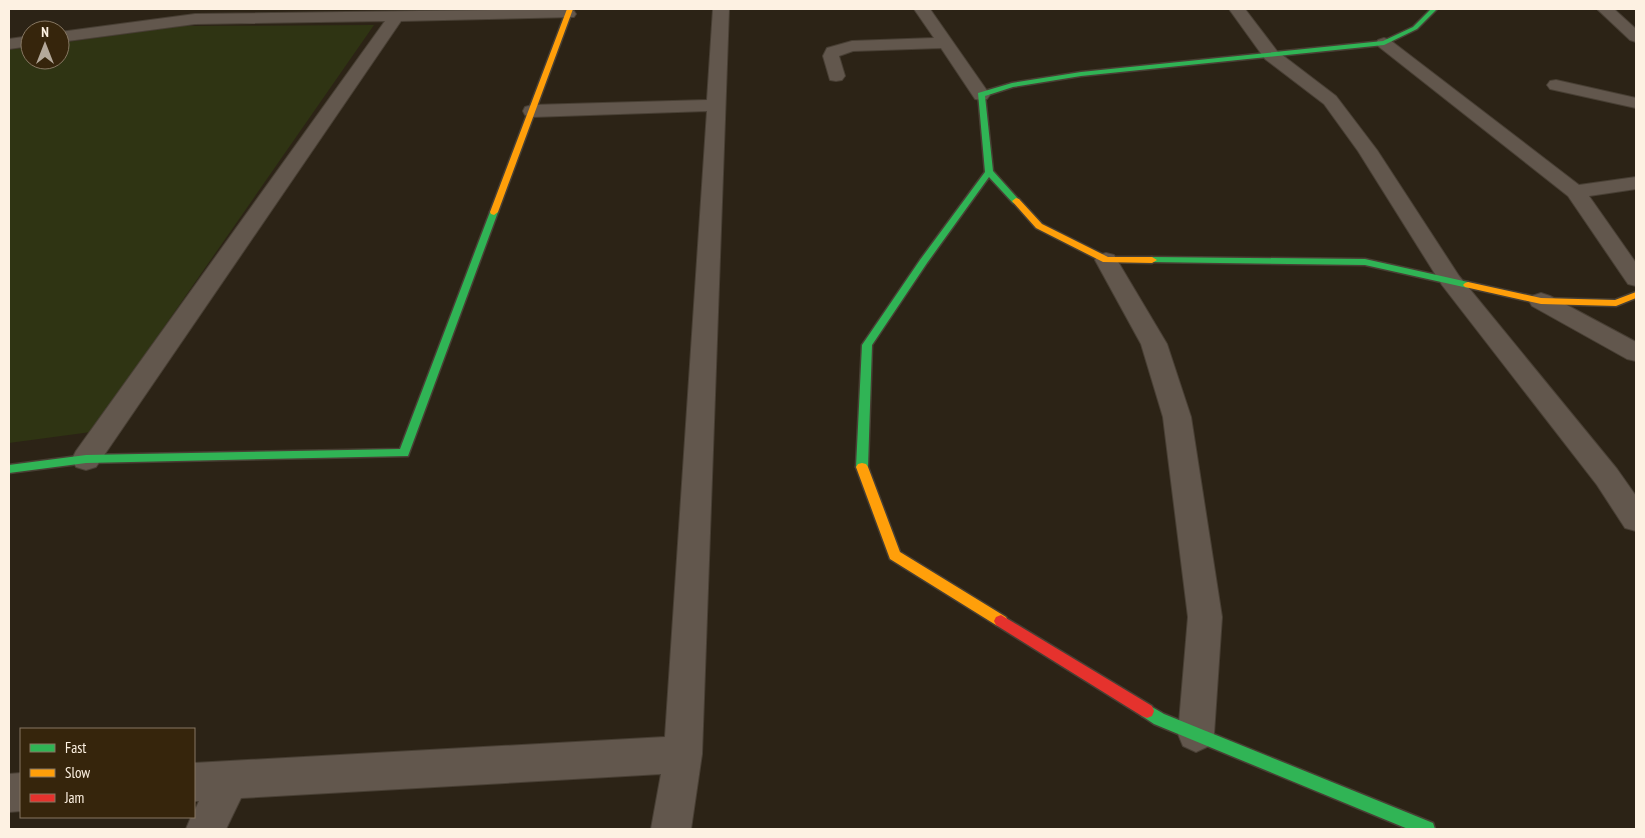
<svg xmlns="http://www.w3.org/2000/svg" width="1645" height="838" font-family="'PT Sans Narrow',sans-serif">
  <rect width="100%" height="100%" fill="#2c2316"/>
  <!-- green -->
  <path fill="#2f3413" d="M374,25L91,432L9,443V50L30,47V60H60V43L184,26Z"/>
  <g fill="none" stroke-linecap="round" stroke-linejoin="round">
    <!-- street casing -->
    <g stroke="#483f34" stroke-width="2">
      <path id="street" d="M568,9L574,11L576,14L574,17L401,21L96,467L86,470L76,467L72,459L76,451L385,21L195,24L60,42V32L195,14Z
        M713,9H729L702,754L691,829H651L661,774L241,798L226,829H186L191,817H194V812L199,801H194V763L665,737L707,111L532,117L525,115L523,111L525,107L532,105L707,100Z
        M914,9H930L990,95L987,99L981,100L975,99L941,48L853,51L839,56L845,76L842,80L836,81L830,80L823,56L827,48L852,41L934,38Z
        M1229,9H1245L1277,51L1336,96L1377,150L1459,276L1617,469L1636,496V531L1625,528L1597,485L1442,285L1358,151L1324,104L1265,59Z
        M1597,9H1614L1636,29V42L1630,40Z
        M30,36V46L9,49V39Z
        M1384,38L1390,40L1579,185L1636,177V189L1589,196L1636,263V286L1628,284L1568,196L1378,46L1376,43L1378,40Z
        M1556,80L1636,98V108L1550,89L1547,85L1550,81Z
        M1106,253L1114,255L1117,260L1167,344L1191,417L1222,617L1214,734L1209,746L1196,752L1183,746L1178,734L1188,617L1163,417L1141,344L1095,260L1098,255Z
        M1541,293L1550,296L1636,342V361L1627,359L1532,306L1529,301L1532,296Z
        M21,773V811L9,812V774Z"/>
    </g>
    <!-- fast casing -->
    <g stroke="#483f34" stroke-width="3">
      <path id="fast" d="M1431,9H1437L1417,29L1384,45L1081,76L1013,87L985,96L993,171L1020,201L1016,204L1013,203L989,177L927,263L872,345L868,467L866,470H858L856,467L862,345L920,260L985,172L978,93L1012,83L1081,72L1383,41L1413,27Z
        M494,209L498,212L408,456L86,463L9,473V465L86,455L400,449L490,212Z
        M1152,257L1365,259L1468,282L1473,285L1468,288L1365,265L1149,262V258Z
        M1147,704L1164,714L1433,823L1435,829H1408L1154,724L1142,716L1140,711L1142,706Z"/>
    </g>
    <!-- slow casing -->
    <g stroke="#483f34" stroke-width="3">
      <path id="slow" d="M567,9H573L498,212L494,215L491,214L490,212Z
        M1016,198L1019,199L1042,224L1108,257H1152L1157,260L1152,263L1103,262L1036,228L1012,201Z
        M1468,282L1541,298L1615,300L1636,292V298L1616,306L1541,304L1465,287L1463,285L1465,283Z
        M862,463L866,464L868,467L900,552L1006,617L1008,621L1006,625L1001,627L996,625L890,559L856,467L858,464Z"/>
    </g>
    <!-- jam casing -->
    <g stroke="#483f34" stroke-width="3">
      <path id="jam" d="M1001,615L1152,706L1154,711L1152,716L1147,718L1142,716L996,625L994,621L996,617Z"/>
    </g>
    <!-- street -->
    <use href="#street" fill="#62574d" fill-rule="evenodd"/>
    <!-- fast -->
    <use href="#fast" fill="#30b455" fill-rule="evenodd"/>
    <!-- slow -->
    <use href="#slow" fill="#ff9f0a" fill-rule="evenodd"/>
    <!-- jam -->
    <use href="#jam" fill="#e5322d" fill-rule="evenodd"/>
  </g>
  <!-- border -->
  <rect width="1645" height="838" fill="none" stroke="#fdf1e2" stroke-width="20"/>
  <!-- legend -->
  <rect x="20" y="728" width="175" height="90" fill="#36250c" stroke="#867762"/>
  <rect x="30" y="744" width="25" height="8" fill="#30b455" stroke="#867762"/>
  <text x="65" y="753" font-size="15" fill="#fdf1e2">Fast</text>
  <rect x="30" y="769" width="25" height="8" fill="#ff9f0a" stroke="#867762"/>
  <text x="65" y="778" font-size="15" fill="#fdf1e2">Slow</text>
  <rect x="30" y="794" width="25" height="8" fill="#e5322d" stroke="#867762"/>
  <text x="65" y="803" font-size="15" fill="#fdf1e2">Jam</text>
  <!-- north arrow -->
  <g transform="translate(45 45)"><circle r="24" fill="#36250c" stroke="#867762"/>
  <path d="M0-4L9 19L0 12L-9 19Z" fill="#b4a99b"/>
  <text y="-8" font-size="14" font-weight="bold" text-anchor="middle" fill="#fdf1e2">N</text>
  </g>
</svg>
